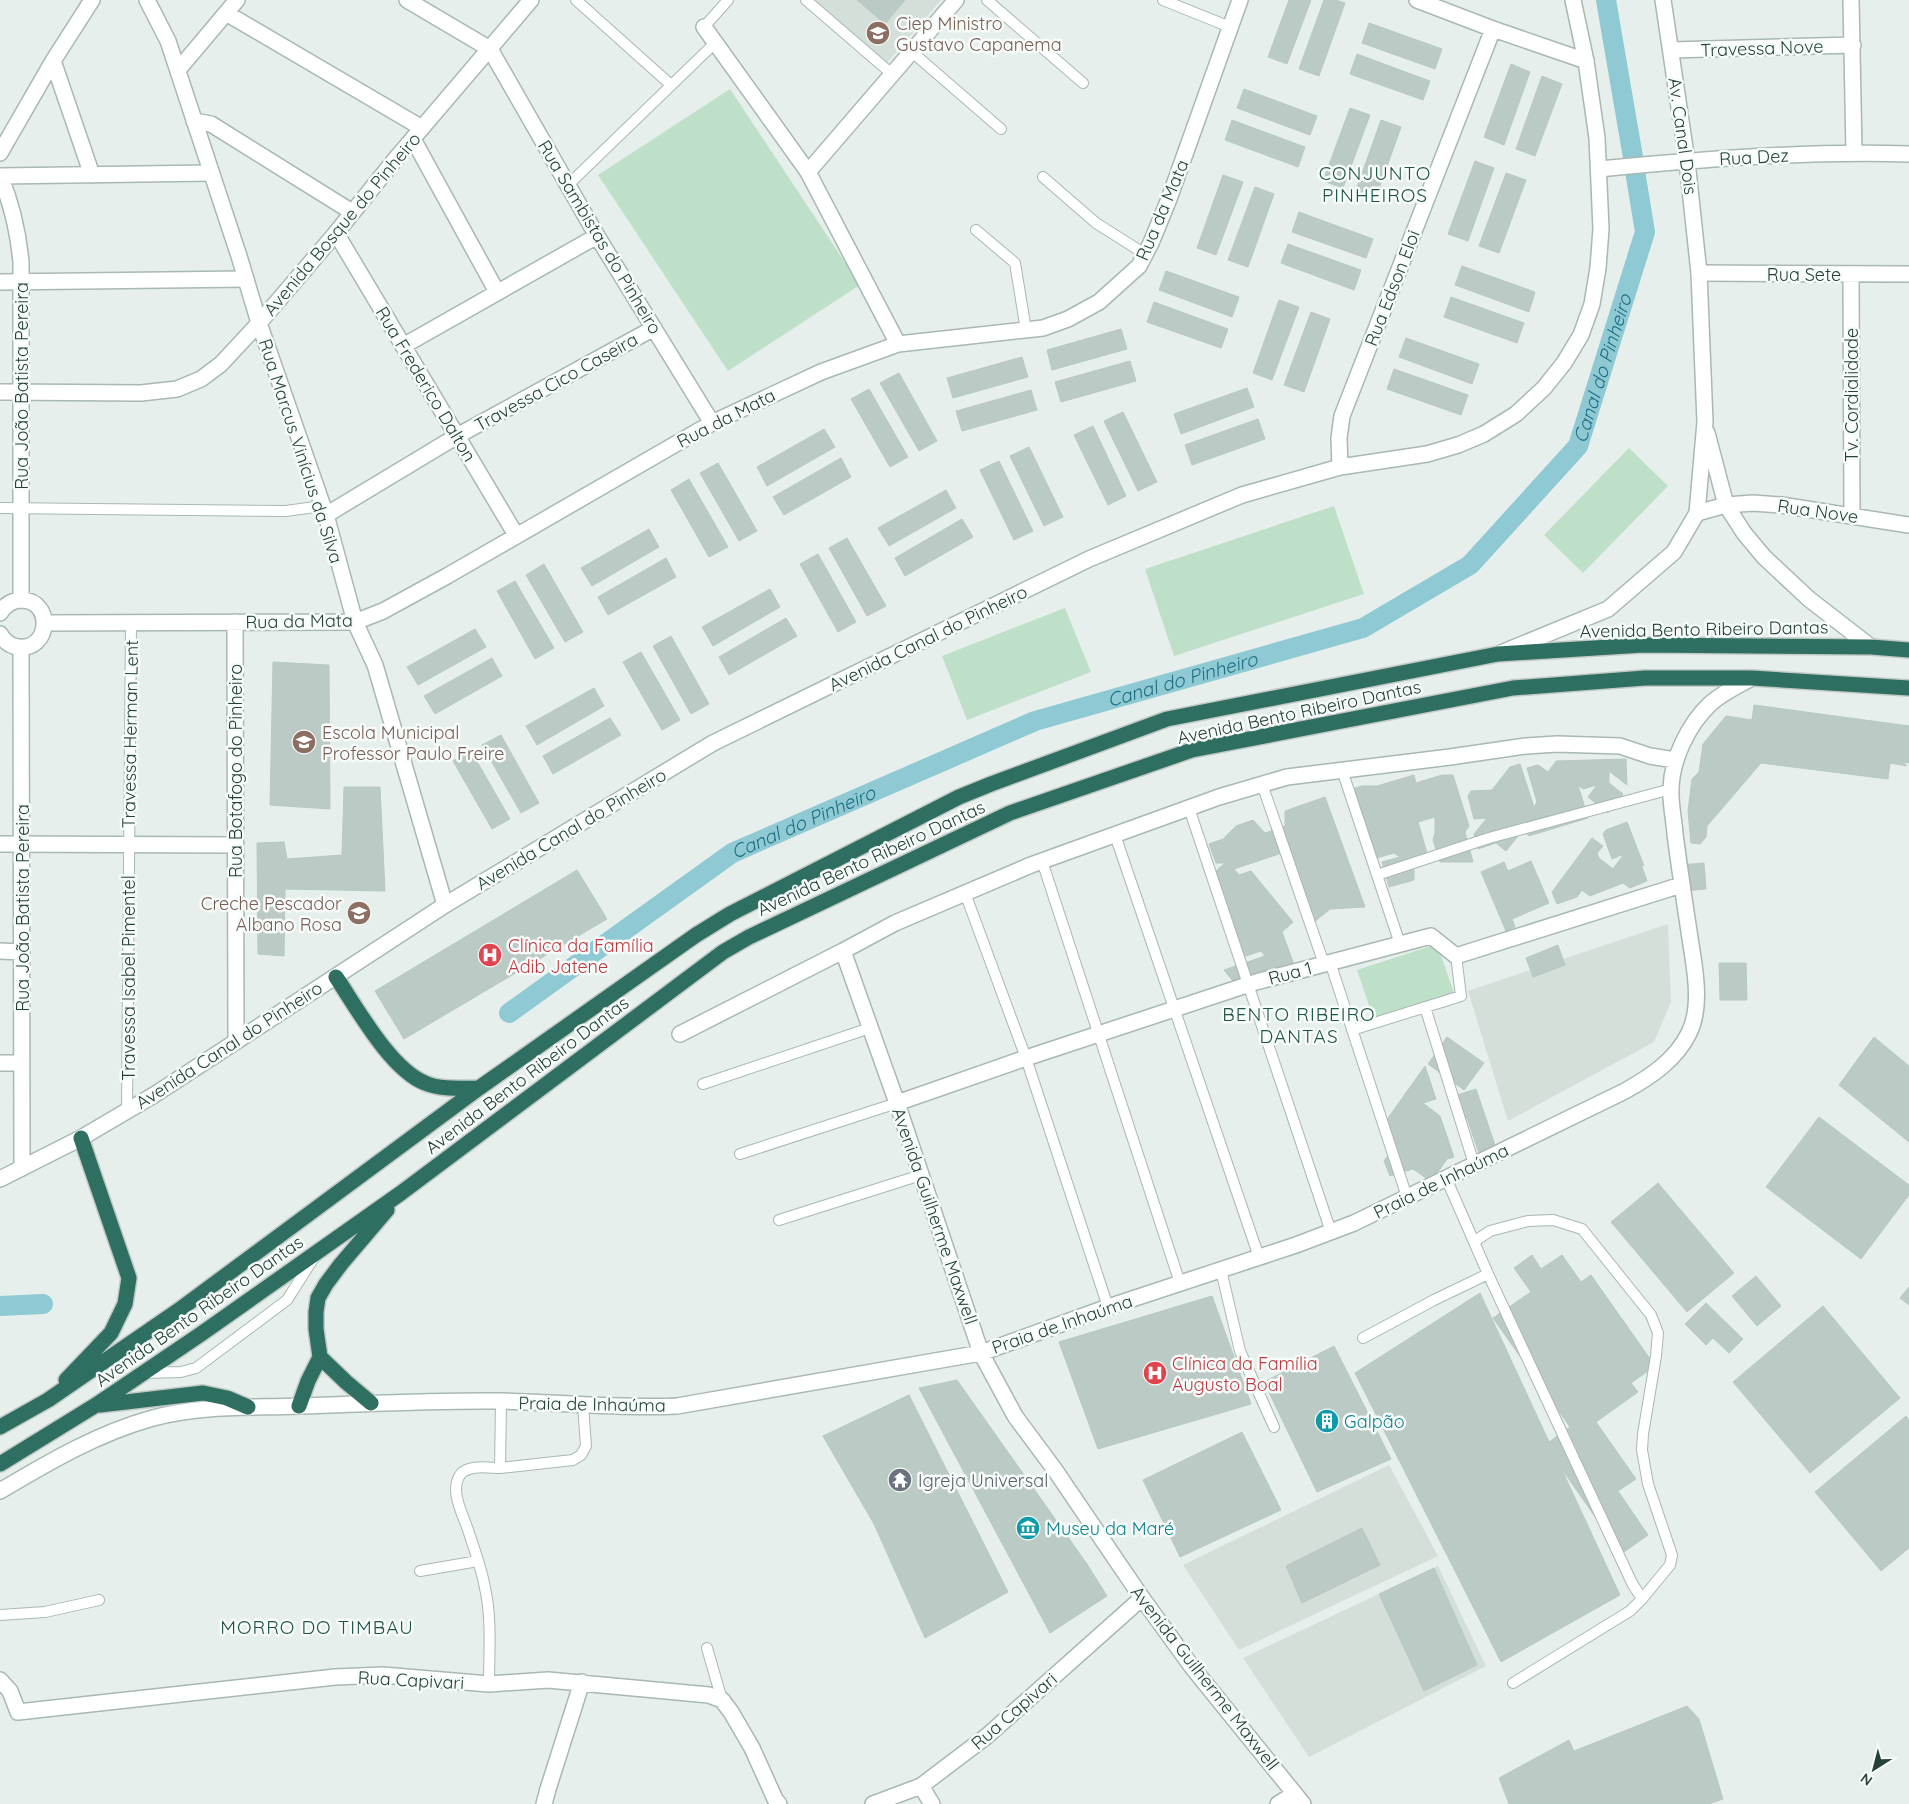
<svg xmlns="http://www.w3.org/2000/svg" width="1909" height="1804" font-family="Quicksand,sans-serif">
  <rect width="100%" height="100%" fill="#e6efeb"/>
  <!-- built -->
  <path fill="#d4dfda" d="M805,0H941L884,66Z
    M1668,924L1671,1002L1654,1042L1508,1121L1468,991Z
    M1389,1465L1438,1556L1239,1650L1183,1565Z
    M1438,1566L1486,1666L1309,1757L1243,1658Z"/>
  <!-- green -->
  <path fill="#bfe0c8" d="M730,89L860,285L728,371L598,175Z
    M1629,448L1668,486L1583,573L1544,535Z
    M1334,506L1364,594L1174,656L1145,569Z
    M1065,608L1091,672L967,720L942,656Z
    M1437,944L1454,993L1374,1020L1357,970Z"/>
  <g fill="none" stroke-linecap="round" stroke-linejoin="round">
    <!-- canal -->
    <g stroke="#8ec9d4" stroke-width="20">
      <path d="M1606,0L1634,163"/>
      <path id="s1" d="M509,1013L732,853L1035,721L1363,628L1470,565L1578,446L1645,232L1635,171"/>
      <path d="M0,1306L43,1304"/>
    </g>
  </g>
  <!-- building -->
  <path fill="#bbcac4" stroke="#b8c9c2" d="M857,0H905L885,24Z
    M1289,0H1311L1287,64L1268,57Z
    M1324,0H1336L1345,3L1319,76L1299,69Z
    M1369,23L1442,49L1435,69L1362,43Z
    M1357,54L1430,81L1423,100L1350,74Z
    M1511,64L1530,72L1504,145L1484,137Z
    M1542,76L1562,84L1535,156L1516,149Z
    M1244,89L1317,116L1310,135L1237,108Z
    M1350,108L1370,115L1343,188L1323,181Z
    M1232,120L1305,147L1298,167L1225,140Z
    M1381,120L1401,127L1375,200L1355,193Z
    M1475,161L1494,168L1468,241L1448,234Z
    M1506,173L1526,180L1499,253L1479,246Z
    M1223,175L1243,182L1216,255L1197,248Z
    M1255,187L1274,194L1248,267L1228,260Z
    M1299,212L1373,239L1366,258L1292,232Z
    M1288,244L1361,270L1354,290L1281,263Z
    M1462,266L1535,292L1529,312L1455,285Z
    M1166,271L1239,297L1232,317L1159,290Z
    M1451,297L1524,323L1517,343L1444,317Z
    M1279,300L1299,307L1272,380L1253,373Z
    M1154,302L1228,329L1221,348L1147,322Z
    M1311,312L1330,319L1304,392L1284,385Z
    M1121,329L1127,349L1052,370L1047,350Z
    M1406,338L1479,364L1472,384L1399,357Z
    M1022,357L1028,377L953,398L947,378Z
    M1130,361L1136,381L1061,402L1055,382Z
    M1394,369L1468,395L1461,415L1387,389Z
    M899,373L937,441L919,451L880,383Z
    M1247,388L1254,407L1181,434L1174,414Z
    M869,389L908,457L890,467L851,399Z
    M1031,390L1037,410L962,431L956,411Z
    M1123,412L1157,482L1138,491L1104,421Z
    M1258,419L1265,439L1192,465L1185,445Z
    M1093,426L1126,496L1108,505L1074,435Z
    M824,429L835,447L767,486L757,467Z
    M1029,447L1063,517L1044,526L1010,456Z
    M841,458L851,477L784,515L773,497Z
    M999,461L1033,531L1014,540L980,470Z
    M718,463L757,531L739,541L700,473Z
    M689,479L728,547L709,557L671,490Z
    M946,490L956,508L889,546L878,528Z
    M962,519L973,537L905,576L895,558Z
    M649,529L659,547L592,586L581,568Z
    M847,538L886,606L867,616L829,548Z
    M818,554L856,622L838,632L800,564Z
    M666,558L676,577L608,615L598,597Z
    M544,564L583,632L565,642L526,575Z
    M515,581L554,648L535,659L497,591Z
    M770,589L780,607L713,646L702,627Z
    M786,618L797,636L729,675L719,657Z
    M475,629L486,647L418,685L407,667Z
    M671,636L709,704L691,714L653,646Z
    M641,652L680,720L662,730L623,662Z
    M492,658L502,676L435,714L424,696Z
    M273,662L329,665L330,809L270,805Z
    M594,688L604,706L537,745L526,726Z
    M1754,705L1909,726V763L1903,762L1907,766L1890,763L1888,779L1761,763L1707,826L1706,837L1700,844L1691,843L1688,811L1692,779L1699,772L1703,744L1726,716L1752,720Z
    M610,718L621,735L553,774L543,756Z
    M501,735L539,803L521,813L482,745Z
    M471,751L510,819L492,829L453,761Z
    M1626,759L1627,785L1609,771V783L1623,794L1608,813L1588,797L1597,785L1583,789L1578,785L1588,818L1529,836L1523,830L1506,851L1496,843L1478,849L1474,834L1487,818L1474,819L1468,796L1471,791L1492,790L1510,767L1520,764L1534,807L1537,802L1527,768L1538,765L1548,772L1556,761Z
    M1414,775L1416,783L1442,775H1453L1469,826L1465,832L1473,862H1440L1433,840L1435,833V817L1418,822L1430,863L1414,867V880L1389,887L1382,862L1400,857L1394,853L1377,858H1369L1352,789L1362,786H1377Z
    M344,787H380L385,891L285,889L284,956L258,954L257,843L284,842L287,859L342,855Z
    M1325,797L1365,907L1330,909L1313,923L1292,864L1291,850L1234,869L1239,875L1251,871L1293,922L1282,932L1296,970L1241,991L1224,970L1265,956L1261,951L1237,959L1208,878L1225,863H1216L1209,844L1223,839L1236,826L1253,820L1265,833L1285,826V811Z
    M1627,822L1644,866L1641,864L1647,881L1630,888L1623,883L1590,896L1582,890L1577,897L1557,904L1552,892L1592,838L1603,846L1597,853L1599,858L1613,869L1624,854L1612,859L1603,834L1606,830Z
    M1531,861L1549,903L1512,919L1515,927L1506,931L1481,872L1504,862L1508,871Z
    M1704,863L1706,889L1683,891L1681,865Z
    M577,870L607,919L404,1039L375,991Z
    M1558,945L1565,965L1533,977L1526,958Z
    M1719,963H1746L1747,1000H1720Z
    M1447,1037L1484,1063L1464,1090L1428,1064Z
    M1874,1037L1909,1066V1142L1839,1085Z
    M1425,1066L1436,1099L1423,1103L1440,1116L1454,1157L1447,1159L1433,1179L1429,1180L1413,1169L1390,1176L1384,1161L1389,1154L1381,1128Z
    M1476,1089L1499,1157L1482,1162L1467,1118L1465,1119L1457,1095Z
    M1819,1117L1909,1185V1195L1861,1259L1766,1187Z
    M1658,1183L1734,1273L1687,1312L1611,1222Z
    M1532,1255L1541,1269L1562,1255L1581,1282L1591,1275L1655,1366L1631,1383L1638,1392L1596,1422L1636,1479L1618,1491L1648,1535L1621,1554L1545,1445L1570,1427L1493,1318L1531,1292L1514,1268Z
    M1756,1276L1781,1306L1757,1326L1732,1296Z
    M1909,1287V1305L1900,1298Z
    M1480,1293L1620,1595L1501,1662L1355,1373Z
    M1212,1296L1251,1404L1098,1449L1059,1342Z
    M1706,1303L1743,1339L1729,1353L1713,1338L1706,1345L1685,1324Z
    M1823,1306L1900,1398L1810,1473L1733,1382Z
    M1334,1346L1391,1459L1317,1492L1264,1382Z
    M957,1380L1087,1564L1107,1596L1050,1633L919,1388Z
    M909,1395L1008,1592L925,1638L874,1524L823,1436Z
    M1906,1416L1909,1420V1548L1881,1571L1815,1492Z
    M1242,1432L1281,1510L1180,1557L1143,1480Z
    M1362,1528L1380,1565L1302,1603L1286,1566Z
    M1434,1568L1477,1665L1424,1691L1379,1594Z
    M1687,1706L1699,1719L1723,1799L1709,1804H1597L1574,1751Z
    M1569,1740L1597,1804H1509L1499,1778Z"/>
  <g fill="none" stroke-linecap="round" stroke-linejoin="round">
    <!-- service casing -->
    <g stroke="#a8b8b2" stroke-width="12">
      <path id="service" d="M576,0L671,85
        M806,0L893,75
        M987,0L1083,83
        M1163,0L1230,27
        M704,27L728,0
        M912,52L1001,129
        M1043,177L1096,223L1145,254
        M568,185L715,43
        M976,230L1015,263L1026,330
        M0,508L286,511L322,506
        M1342,770L1400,944
        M1262,784L1324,964
        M1189,808L1331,1232
        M1115,835L1259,1257
        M1042,861L1180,1283
        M1377,875L1489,838L1671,789
        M965,893L1026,1058L1108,1307
        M1330,962L1407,1197
        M1425,1007L1474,1164
        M1352,1030L1461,996L1456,956
        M703,1084L870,1028
        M127,1111L131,623
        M740,1154L897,1103
        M1446,1178L1488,1274L1632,1583L1642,1599L1630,1611L1513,1683
        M779,1220L921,1175
        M1475,1241L1490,1231L1528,1221L1553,1220L1582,1229L1651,1315L1658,1333L1656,1356L1643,1434L1642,1450L1648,1484L1672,1555L1670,1565L1642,1599
        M1221,1270L1240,1351L1274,1427
        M1363,1338L1434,1300L1488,1274
        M144,1373L181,1372L196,1368L287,1300L315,1256
        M501,1401L500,1468L573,1460L581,1455L586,1446L583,1405
        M420,1571L478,1561
        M0,1615L45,1612L99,1600
        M707,1648L722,1700
        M489,1684C489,1652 492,1619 485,1588C482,1570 475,1551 469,1533C464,1516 449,1492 460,1475C468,1464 489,1468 500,1468"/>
    </g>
    <!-- minor casing -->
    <g stroke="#a8b8b2" stroke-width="18">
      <path id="minor" d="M407,0L490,49L597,236L712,423
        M1417,0L1493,29L1586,61
        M1851,0L1854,152
        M226,13L422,128
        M704,27L808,172
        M1671,50L1853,45
        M53,61L92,175
        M178,70L237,0
        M194,121L211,124L352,212
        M413,139L497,292
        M0,153L53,61L92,0
        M1599,169C1702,159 1805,151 1909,154
        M0,176C12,204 18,231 21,262V600
        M0,176L211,173
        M336,233L516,535
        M1699,273L1909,274
        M1851,274L1852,516
        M0,282L246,279
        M898,344L808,172L956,0
        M403,346L597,236
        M0,392L141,393L177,389L201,379L221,364L259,323
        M1340,467L1339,438L1342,416L1493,29
        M1697,513L1726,505L1753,503L1781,505L1909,525
        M326,515L457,436L654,328
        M0,613C5,605 12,600 22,600C54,601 50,651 18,647C10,646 4,641 0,634
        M235,622L236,1041
        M45,623L355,622L383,611L447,576L712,423L821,372L898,344L1043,328L1068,319L1099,302L1139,266L1151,243L1169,199L1240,0
        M21,647L22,1168
        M0,844L235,845
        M0,951L22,952
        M843,951L897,1103L981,1353L1015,1416L1055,1470L1142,1598L1192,1667L1303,1804
        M680,1034L843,951L895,923L1031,865L1219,797L1287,777L1450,757L1526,746L1557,744L1620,746L1650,756L1675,760
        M0,1063H22
        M897,1103L1026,1058L1256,982L1431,936L1456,956L1681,885
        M0,1491C49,1462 98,1433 153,1418C200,1405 251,1408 299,1406C366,1404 433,1400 499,1401C559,1402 617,1409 677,1406L981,1353L1108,1307L1296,1245L1354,1223L1625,1091C1650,1077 1676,1060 1689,1033C1701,1009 1696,976 1692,951C1686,912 1680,873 1675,834C1674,819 1670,803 1671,788C1672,759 1688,725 1710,704C1722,693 1737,686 1752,678
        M0,1680L10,1691L18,1712L335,1677L383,1675L489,1684L548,1680L709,1695L722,1700L731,1712L752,1748L775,1799L779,1804
        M921,1786L932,1804
        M544,1804L548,1789L582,1682
        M873,1804L921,1786L987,1736L1142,1598
        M1278,1804L1294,1794"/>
    </g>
    <!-- tertiary casing -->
    <g stroke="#a8b8b2" stroke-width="18">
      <path id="tertiary" d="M147,0L168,41L239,256L259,323L326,515L355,622L375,665L445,905
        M259,323L336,233L398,156L531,0
        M1707,433L1726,505L1744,533L1764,557L1809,599L1871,647
        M1501,653L1608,609L1674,552L1697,513L1705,422L1699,273L1687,161L1663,0
        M0,1179L81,1138L154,1095L445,905L713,743L1089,559L1242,495L1340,467L1427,454L1458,445L1484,434L1516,414L1544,388L1564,363L1581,335L1592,304L1598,268L1601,229L1597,138L1586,61L1573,0"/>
    </g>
    <!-- motorway casing -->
    <g stroke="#c2cac8" stroke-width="18">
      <path id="motorway" d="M336,977C357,1008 390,1069 425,1083C441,1090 461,1088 479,1088
        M320,1357L346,1382L371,1403
        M66,1380L111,1333L125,1304L129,1278L81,1138
        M100,1405L203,1393L227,1398L248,1407
        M299,1406L308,1381L320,1357L316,1329V1312L318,1298L326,1284L341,1264L387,1210
        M0,1427L48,1400L179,1310L479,1088L696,935L730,914L959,797L991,784L1167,719L1498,654L1643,645L1871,647L1909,650
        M0,1464L96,1405L201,1334L401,1193L723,952L749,937L1010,813L1192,750L1513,688L1645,678H1752L1909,688"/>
    </g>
    <!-- service -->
    <use href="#service" stroke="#fff" stroke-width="10"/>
    <!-- minor -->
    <use href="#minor" stroke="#fff" stroke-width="15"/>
    <!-- tertiary -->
    <use href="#tertiary" stroke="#fff" stroke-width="15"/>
    <!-- motorway -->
    <use href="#motorway" stroke="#2f6f62" stroke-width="15"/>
  </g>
  <!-- icons -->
  <defs>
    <g id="school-disc" transform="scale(1.25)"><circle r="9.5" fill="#8d6e63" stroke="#f7fbf9"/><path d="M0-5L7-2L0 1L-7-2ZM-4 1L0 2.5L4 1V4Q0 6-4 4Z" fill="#fff"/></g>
    <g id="hospital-disc" transform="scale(1.25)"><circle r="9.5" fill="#e0444e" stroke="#f7fbf9"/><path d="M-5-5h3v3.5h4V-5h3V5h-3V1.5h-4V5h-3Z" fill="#fff"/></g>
    <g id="building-disc" transform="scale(1.25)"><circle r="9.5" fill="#0f9aa8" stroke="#f7fbf9"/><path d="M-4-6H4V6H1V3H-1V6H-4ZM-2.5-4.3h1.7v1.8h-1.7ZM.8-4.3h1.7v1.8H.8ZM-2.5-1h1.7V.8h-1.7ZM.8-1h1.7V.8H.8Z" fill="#fff"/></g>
    <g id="temple-disc" transform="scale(1.25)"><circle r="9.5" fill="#6b7280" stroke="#f7fbf9"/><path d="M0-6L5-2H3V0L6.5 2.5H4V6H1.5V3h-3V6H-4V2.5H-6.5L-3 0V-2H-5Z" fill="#fff"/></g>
    <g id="museum-disc" transform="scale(1.25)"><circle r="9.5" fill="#0f9aa8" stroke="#f7fbf9"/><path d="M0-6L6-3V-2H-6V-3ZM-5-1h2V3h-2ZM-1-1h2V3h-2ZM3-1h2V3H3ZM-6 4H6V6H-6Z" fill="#fff"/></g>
  </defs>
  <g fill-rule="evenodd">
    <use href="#school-disc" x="878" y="33"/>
    <use href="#school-disc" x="304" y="742"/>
    <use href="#school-disc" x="359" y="913"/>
    <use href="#hospital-disc" x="490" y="955"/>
    <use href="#hospital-disc" x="1155" y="1373"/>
    <use href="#building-disc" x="1327" y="1421"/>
    <use href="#temple-disc" x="900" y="1480"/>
    <use href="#museum-disc" x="1028" y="1528"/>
  </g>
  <g text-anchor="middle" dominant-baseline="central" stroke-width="5" stroke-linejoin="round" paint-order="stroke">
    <!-- education labels -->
    <g font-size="18" fill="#785e54" stroke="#f7fbf9" text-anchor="start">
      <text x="896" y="23">Ciep Ministro<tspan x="896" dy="21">Gustavo Capanema</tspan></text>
      <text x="322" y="732">Escola Municipal<tspan x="322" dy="21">Professor Paulo Freire</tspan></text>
      <text x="342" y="903" text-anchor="end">Creche Pescador<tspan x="342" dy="21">Albano Rosa</tspan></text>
    </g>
    <!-- street labels -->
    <g font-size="18" fill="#24423a" stroke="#f7fbf9">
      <text transform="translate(1762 48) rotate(-2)">Travessa Nove</text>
      <text transform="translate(1683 136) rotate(82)">Av. Canal Dois</text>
      <text transform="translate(1754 157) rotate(-3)">Rua Dez</text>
      <text transform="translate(1162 210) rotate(-67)">Rua da Mata</text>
      <text transform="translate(342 224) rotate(-50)">Avenida Bosque do Pinheiro</text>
      <text transform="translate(600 237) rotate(59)">Rua Sambistas do Pinheiro</text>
      <text x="1804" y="274">Rua Sete</text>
      <text transform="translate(1392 288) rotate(-69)">Rua Edson Eloi</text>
      <text transform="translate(556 382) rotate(-29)">Travessa Cico Caseira</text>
      <text transform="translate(426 384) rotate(59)">Rua Frederico Dalton</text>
      <text transform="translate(21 386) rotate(-90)">Rua João Batista Pereira</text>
      <text transform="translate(1851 395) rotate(-90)">Tv. Cordialidade</text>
      <text transform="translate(726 418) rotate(-27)">Rua da Mata</text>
      <text transform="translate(301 451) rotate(72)">Rua Marcus Vinícius da Silva</text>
      <text transform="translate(1818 511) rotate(8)">Rua Nove</text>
      <text transform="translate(299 621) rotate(-1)">Rua da Mata</text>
      <text transform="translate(1704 629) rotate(-1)">Avenida Bento Ribeiro Dantas</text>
      <text transform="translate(928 638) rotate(-26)">Avenida Canal do Pinheiro</text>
      <text transform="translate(1299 712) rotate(-12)">Avenida Bento Ribeiro Dantas</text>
      <text transform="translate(130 734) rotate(-89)">Travessa Herman Lent</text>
      <text transform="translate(235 771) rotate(-90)">Rua Botafogo do Pinheiro</text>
      <text transform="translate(571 829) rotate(-31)">Avenida Canal do Pinheiro</text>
      <text transform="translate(871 858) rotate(-25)">Avenida Bento Ribeiro Dantas</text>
      <text transform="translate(22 908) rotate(-90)">Rua João Batista Pereira</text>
      <text transform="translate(1290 973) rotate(-15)">Rua 1</text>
      <text transform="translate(128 978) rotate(-90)">Travessa Isabel Pimentel</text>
      <text transform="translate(229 1045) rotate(-33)">Avenida Canal do Pinheiro</text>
      <text transform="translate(527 1075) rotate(-37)">Avenida Bento Ribeiro Dantas</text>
      <text transform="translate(1441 1181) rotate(-26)">Praia de Inhaúma</text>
      <text transform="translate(935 1216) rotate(71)">Avenida Guilherme Maxwell</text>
      <text transform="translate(199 1311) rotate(-35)">Avenida Bento Ribeiro Dantas</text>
      <text transform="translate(1062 1324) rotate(-19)">Praia de Inhaúma</text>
      <text transform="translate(592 1404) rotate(1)">Praia de Inhaúma</text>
      <text transform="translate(1205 1678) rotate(52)">Avenida Guilherme Maxwell</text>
      <text transform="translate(411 1680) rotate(3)">Rua Capivari</text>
      <text transform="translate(1014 1711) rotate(-41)">Rua Capivari</text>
    </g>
    <!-- health labels -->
    <g font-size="18" fill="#be3a42" stroke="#f7fbf9" text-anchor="start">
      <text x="508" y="945">Clínica da Família<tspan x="508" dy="21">Adib Jatene</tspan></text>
      <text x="1172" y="1363">Clínica da Família<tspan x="1172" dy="21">Augusto Boal</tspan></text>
    </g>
    <!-- culture labels -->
    <g font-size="18" fill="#0d838f" stroke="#f7fbf9" text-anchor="start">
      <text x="1344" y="1421">Galpão</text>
      <text x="1046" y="1528">Museu da Maré</text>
    </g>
    <!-- worship labels -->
    <g font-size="18" fill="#5b616d" stroke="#f7fbf9" text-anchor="start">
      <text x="918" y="1480">Igreja Universal</text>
    </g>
    <!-- neighbourhood labels -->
    <g font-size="19" letter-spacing="1" fill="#1f5548" stroke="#f7fbf9">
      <text x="1375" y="173">CONJUNTO<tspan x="1375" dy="22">PINHEIROS</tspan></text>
      <text x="1299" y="1014">BENTO RIBEIRO<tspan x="1299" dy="22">DANTAS</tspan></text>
      <text x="317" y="1627">MORRO DO TIMBAU</text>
    </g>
    <!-- water labels -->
    <g font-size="19" font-style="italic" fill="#1c6f80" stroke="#f7fbf9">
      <text stroke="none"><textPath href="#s1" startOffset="1312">Canal do Pinheiro</textPath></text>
      <text stroke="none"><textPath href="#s1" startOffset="758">Canal do Pinheiro</textPath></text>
      <text stroke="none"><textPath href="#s1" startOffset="352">Canal do Pinheiro</textPath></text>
    </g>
  </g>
  <!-- north arrow -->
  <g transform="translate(1874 1769) rotate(216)" stroke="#f7fbf9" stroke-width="4" paint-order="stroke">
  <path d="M0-4L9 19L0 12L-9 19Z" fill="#24423a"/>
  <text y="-8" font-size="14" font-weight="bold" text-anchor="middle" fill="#24423a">N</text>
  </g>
</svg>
